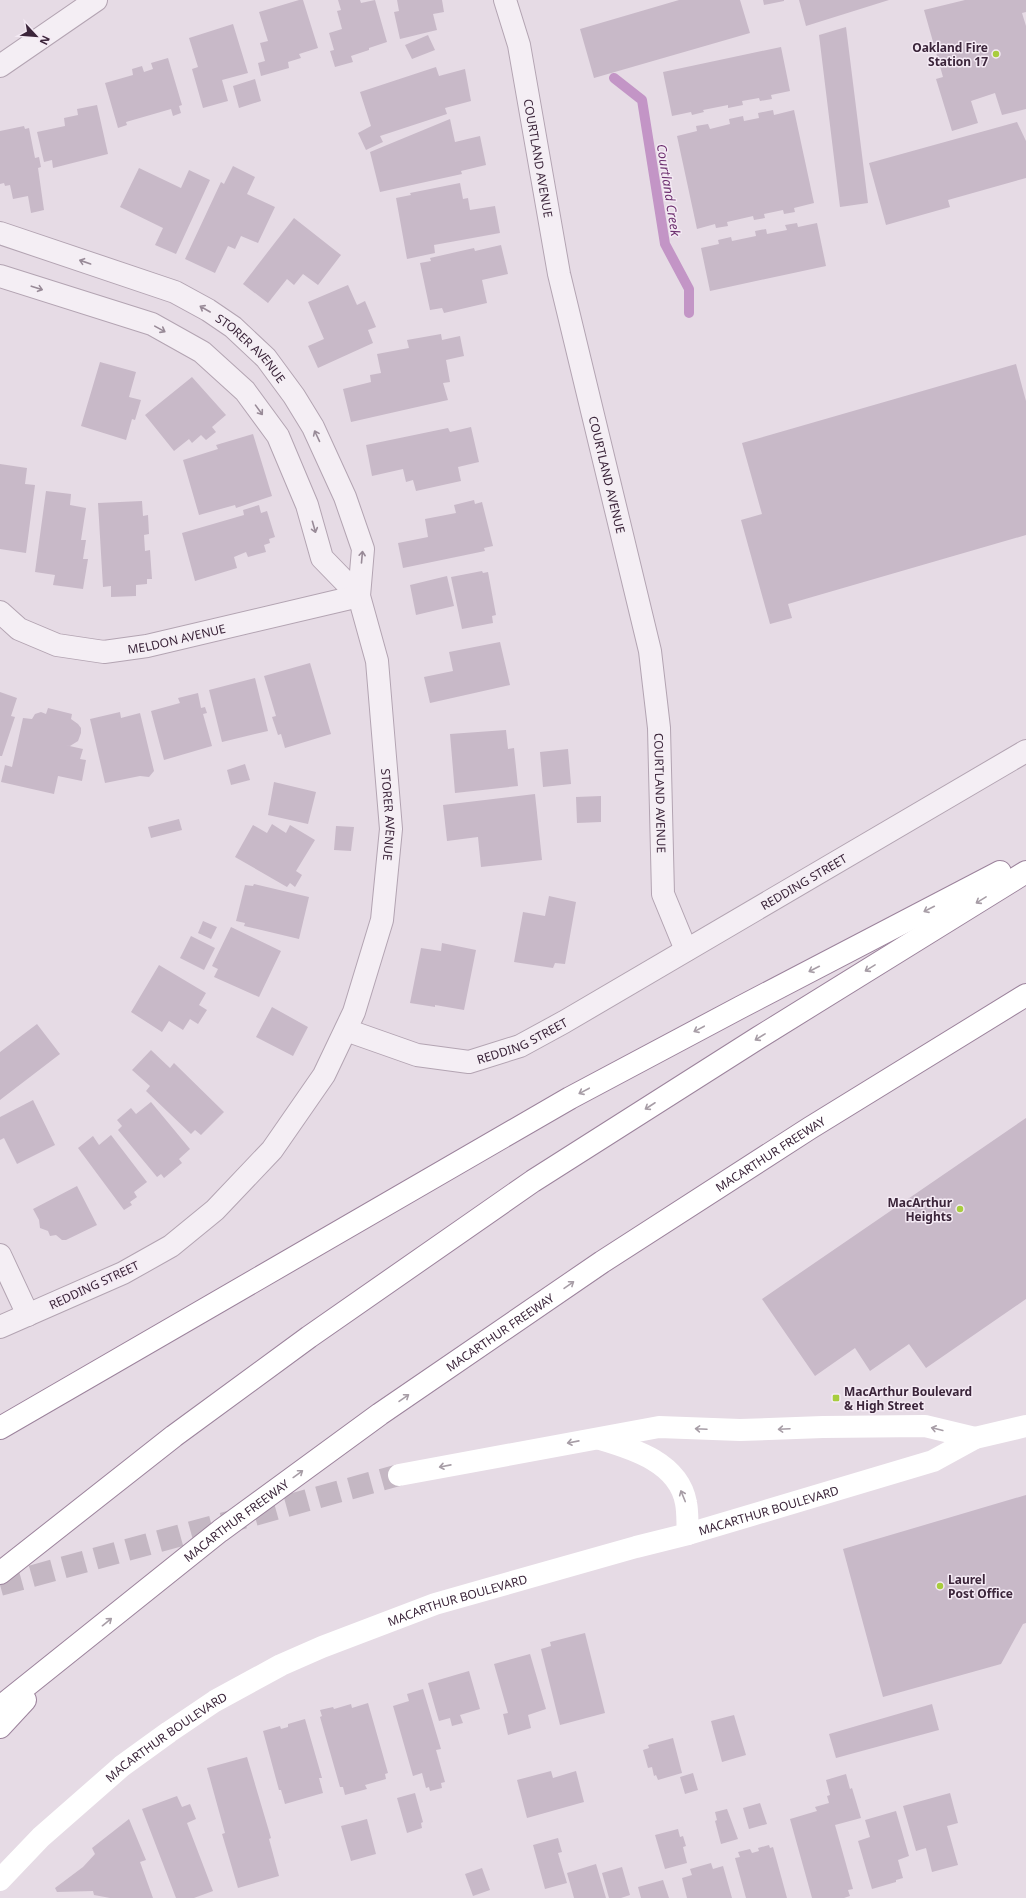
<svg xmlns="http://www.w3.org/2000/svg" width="1026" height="1898" font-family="'Noto Sans',sans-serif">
  <rect width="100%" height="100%" fill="#e6dbe5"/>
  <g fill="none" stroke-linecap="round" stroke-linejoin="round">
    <!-- stream -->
    <path stroke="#c395c6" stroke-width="10" d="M614,78L642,100L665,244L689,289V313"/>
  </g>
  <!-- building -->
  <path fill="#c8b9c8" d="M299,0H303L318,48L299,54L301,58L288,62L289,68L261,76L258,63L265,61L260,43L268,41L259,12Z
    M338,0H360L361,3L375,0L387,42L369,48V50L351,56L353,62L335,67L330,51L334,50L329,33L342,29L337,11L341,10Z
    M397,0H442L444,12L433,14L437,30L400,39L394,12L399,11Z
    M679,0H740L750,33L594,78L580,29Z
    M763,0H784V1L764,5Z
    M799,0H889L806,26Z
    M965,0H1026V12L1022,13L1026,26V109L1002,115L995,93L971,101L978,123L952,131L936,79L943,77L924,10Z
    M233,24L248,73L222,80L228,101L203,108L192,69L198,67L189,38Z
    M846,27L868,203L840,207L819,35Z
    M428,35L435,50L412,59L405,45Z
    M781,47L790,91L771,95L772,99L760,101L759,98L742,101L743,105L728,108V105L703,110L704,112L692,115L691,112L672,116L663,72Z
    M168,58L182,105L179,106L181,113L173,116L171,109L126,122L127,125L118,128L105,83L133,75L132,69L142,66L144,72L153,69L151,63Z
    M436,67L439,76L465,69L471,101L445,108L447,114L380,136L383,142L366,150L358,133L371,126L360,92Z
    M255,79L261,101L239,108L233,86Z
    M97,105L108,154L53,168L52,160L44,162L37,132L65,126L64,118L78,115L77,109Z
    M773,110L774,115L794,110L814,203L794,208L795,212L784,214L783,210L764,214L765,218L754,220L753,216L727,222L728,226L716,228L715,224L697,229L677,136L697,131L696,126L708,124L710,129L730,124L729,119L743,116L744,121L759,118L758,113Z
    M450,119L455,142L480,136L486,165L461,171L462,174L380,192L370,152Z
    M1017,122L1026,141V178L948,200L950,207L886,225L869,163Z
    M24,126L25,129L29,128L35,158L39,157L41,167L38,168L44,210L31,213L28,196L13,199L10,185L5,186L4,183L0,184V131Z
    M233,166L255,177L247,194L275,207L258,243L241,236L235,249L228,246L215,273L185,259L221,182L224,184Z
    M139,168L181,188L189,170L210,180L176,254L155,245L163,228L120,207Z
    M460,183L463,199L468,198L470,210L495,206L500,233L434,245L435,253L407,259L396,198L411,195L410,193Z
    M294,218L341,255L318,285L303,274L294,285L287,279L268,303L243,284Z
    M797,223L798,227L817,223L826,266L710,291L701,248L719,244L718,240L731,237L732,241L756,236L755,231L766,229L767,234L787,230L785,225Z
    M501,245L508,274L482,280L487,303L444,313L442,308L430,310L420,263L431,261L430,258L474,248L475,251Z
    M348,285L357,305L365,301L376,327L368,330L373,343L318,368L308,346L324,339L308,302Z
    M441,334L442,340L460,336L464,356L446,360L450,382L443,383L448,400L351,422L343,389L371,382L370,375L381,373L377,354L409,348L407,340Z
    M100,362L136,372L129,397L141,400L135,420L132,419L126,440L81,426Z
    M1016,364L1026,401V535L788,604L792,618L770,624L741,520L762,514L742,443Z
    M192,377L226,415L212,427L216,432L206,440L201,435L192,443L189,439L174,451L145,415Z
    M471,427L479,462L458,467L461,481L416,491L413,480L406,482L403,469L372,476L366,445L448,428L450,432Z
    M253,434L272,496L236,508L235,505L199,515L183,460L218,449L216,445Z
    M0,464L27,468L25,484L35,485L26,553L0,549Z
    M46,491L71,494L70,505L86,508L81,540H86L83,559H88L83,589L53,585L55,575L35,572Z
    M474,500L475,504L482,502L493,546L484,548L485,551L403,568L398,543L428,537L425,519L456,513L454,505Z
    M142,501L143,516L148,515L149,534L144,535L145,551L150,550L152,579H147V584L136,585V596L111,597V586L103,587L98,503Z
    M259,505L261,513L267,511L275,537L269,539L270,543L264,545L266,552L248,557L246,552L234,557L237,568L195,581L182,533L244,515L243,510Z
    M482,571L483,573L488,572L496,615L492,616L493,623L462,629L451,577Z
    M447,576L454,606L416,615L410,585Z
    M500,642L510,685L430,703L424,677L453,671L449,652Z
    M310,663L331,734L285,748L281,734L278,735L272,717L276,716L264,676Z
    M255,678L268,731L222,742L209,690Z
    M0,692L17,698L11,716L15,717L2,756H0Z
    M198,693L201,708L205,707L207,713L203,714L212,746L164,760L151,711L180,703L178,698Z
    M48,708L72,714L71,719L78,724L81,728V733L78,741L70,746L65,745L83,749L80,759L86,760L82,781L58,776L54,794L1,782L5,765L12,767L23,718L32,719L35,714L41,712L46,714Z
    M120,712L121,718L140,713L154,771L149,777L140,776L105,783L90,719Z
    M506,730L508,749L514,748L518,786L455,793L450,734Z
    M568,749L571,784L543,787L540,752Z
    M245,764L250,780L231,785L227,770Z
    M274,782L316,792L308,824L268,815Z
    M535,794L542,860L481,867L478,837L447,841L443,805Z
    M601,796V822L577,823L576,797Z
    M179,819L182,830L151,838L148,827Z
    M272,824L286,833L290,825L315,840L296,871L302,875L295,887L290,883L287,887L235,857L253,825L267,833Z
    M336,826L354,827L351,851L334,850Z
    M254,884L309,897L299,939L244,926L245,923L236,921L245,885L253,886Z
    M549,896L576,902L565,964L555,963L553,968L514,962L523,912L545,916Z
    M203,921L217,927L211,939L198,933Z
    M231,927L281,951L259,997L214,977L218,969L212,966Z
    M191,936L215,948L204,970L180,958Z
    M442,943L476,950L464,1010L435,1005V1007L410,1003L421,948L441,951Z
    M159,965L206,993L199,1005L207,1010L198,1024L190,1019L183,1030L169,1021L162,1032L131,1012Z
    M272,1007L308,1027L293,1056L256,1037Z
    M37,1024L60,1054L0,1100V1052Z
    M151,1050L170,1068L174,1063L224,1112L201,1135L195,1130L191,1134L146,1091L150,1086L132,1070Z
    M33,1100L55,1145L17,1164L4,1138L0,1140V1117Z
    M151,1102L190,1149L179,1159L182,1163L164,1178L161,1174L157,1177L118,1130L122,1126L117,1120L131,1108L136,1114Z
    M1026,1118V1299L926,1368L909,1344L870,1371L855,1348L815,1376L762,1299Z
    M111,1135L147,1182L134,1192L137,1197L130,1202L132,1205L124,1210L78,1148L93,1136L99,1145Z
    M77,1186L97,1225L66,1240H62L56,1235L50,1236L48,1231L40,1228L39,1220L33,1209Z
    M1026,1495V1623L1023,1624L1001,1664L883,1697L843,1549Z
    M585,1633L605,1713L560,1725L541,1649L551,1646L550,1642Z
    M530,1654L546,1709L528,1715L531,1728L508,1735L503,1714L508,1713L494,1664Z
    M469,1671L480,1709L460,1715L463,1723L452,1726L450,1718L439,1721L428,1683Z
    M423,1689L441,1749L436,1750L445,1782L441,1783L442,1788L430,1791L429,1787L426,1788L422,1773L413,1776L393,1706L409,1701L407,1694Z
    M368,1703L388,1773L385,1774L386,1779L365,1785L367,1789L345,1795L343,1787H340L320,1717L322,1716L320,1710L333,1707L334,1709L351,1704L352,1708Z
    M932,1704L939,1730L836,1758L829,1734Z
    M734,1715L746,1755L722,1762L711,1721Z
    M305,1719L322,1778H319L323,1793L285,1804L281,1790H279L263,1731L280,1726L281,1729L288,1727V1724Z
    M673,1738L682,1773L658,1780L656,1775L654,1776L652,1767L648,1768L643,1750L649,1748L648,1745Z
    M247,1757L271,1838L269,1839L279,1876L238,1888L222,1834L225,1833L207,1768Z
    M551,1771L553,1778L576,1771L584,1802L527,1818L517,1780Z
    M693,1773L698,1790L685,1794L680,1777Z
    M846,1774L850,1789L852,1788L861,1818L835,1825L853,1889L848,1890L850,1896L844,1898H812L790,1819L817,1811L815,1807L829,1803L827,1796L830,1795L826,1780Z
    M415,1793L423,1822L421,1823L422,1828L407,1833L397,1798Z
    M950,1793L958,1823L947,1826L958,1865L932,1872L926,1848L916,1851L903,1806Z
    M177,1796L182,1807L190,1804L196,1819L187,1823L213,1891L194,1898H176L142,1809Z
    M760,1803L767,1824L749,1829L743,1808Z
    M727,1809L738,1839L721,1844L715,1821L717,1820L715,1812Z
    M896,1811L909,1856L898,1860L903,1878L896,1880V1882L872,1889L858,1841L870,1837L865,1820Z
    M129,1819L146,1860L140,1862L153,1898H110L94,1895L93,1891L57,1892L55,1888L83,1867L95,1854L92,1848Z
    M367,1819L376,1854L351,1861L341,1826Z
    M678,1829L680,1837L683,1836L686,1846L683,1847L687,1863L665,1869L655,1835Z
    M558,1838L562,1852L558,1853L567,1883L545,1889L533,1845Z
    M769,1845L770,1848L773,1847L787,1898H746L735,1858L740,1857L738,1852L750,1849L752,1853L759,1851L758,1848Z
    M711,1863L713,1869L723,1866L732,1898H687L682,1878L692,1875L690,1869Z
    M596,1864L606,1898H574L567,1873Z
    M622,1867L630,1895L621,1898H609L602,1873Z
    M482,1868L490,1890L473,1896L465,1874Z
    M663,1880L669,1898H641L638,1887Z"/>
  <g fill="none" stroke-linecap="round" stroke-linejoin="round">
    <!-- secondary-tunnel -->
    <path stroke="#c4b7c3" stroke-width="22" stroke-dasharray="22 11" stroke-linecap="butt" d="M0,1585L399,1475"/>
    <!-- street casing -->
    <g stroke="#b3a4b2" stroke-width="24">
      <g id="street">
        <path id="s1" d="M505,0L519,45L559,274L650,651L659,728L663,894L686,950"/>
        <path d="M0,66L96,0"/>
        <path id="s2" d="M0,233L175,292L208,310L233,327L266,358L294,396L313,427L345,497L363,549L359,596L377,661L391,829L382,920L354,1012L324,1075L272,1150L215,1210L171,1246L123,1273L0,1327"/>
        <path d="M0,276L152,324L202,352L245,391L278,436L307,505L322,558L359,596"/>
        <path id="s3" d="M0,612L19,629L57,645L104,652L147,646L359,596"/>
        <path id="s4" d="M346,1030L417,1055L469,1062L520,1046L564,1022L1026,751"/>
        <path d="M0,1255L28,1315"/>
      </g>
    </g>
    <!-- highway casing -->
    <g stroke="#9c839c" stroke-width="24">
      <g id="highway">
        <path d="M0,1428L570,1098L741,1007L1000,872"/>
        <path d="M0,1573L174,1436L309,1337L533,1181L758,1038L1026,872"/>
        <path id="s6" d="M0,1707L220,1531L380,1414L602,1262L810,1128L1026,995"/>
        <path d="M0,1727L25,1700"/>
      </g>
    </g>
    <!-- street -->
    <use href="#street" stroke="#f4eef4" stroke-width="22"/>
    <!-- secondary -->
    <g stroke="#fff" stroke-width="22">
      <path d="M600,1439C634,1449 679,1463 686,1503C688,1513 687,1524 688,1534"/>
      <path d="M399,1475L659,1427L740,1430L823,1427L925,1426L975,1438"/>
      <path id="s5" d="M0,1880L41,1837L122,1766L169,1732L215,1701L281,1665L322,1647L435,1604L636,1547L688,1534L933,1461L975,1438L1026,1426"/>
    </g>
    <!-- highway -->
    <use href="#highway" stroke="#fff" stroke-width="22"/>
  </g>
  <!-- one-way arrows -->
  <defs><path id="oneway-shaft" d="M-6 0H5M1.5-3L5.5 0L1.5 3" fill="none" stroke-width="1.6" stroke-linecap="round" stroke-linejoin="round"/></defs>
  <g stroke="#988a97">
    <use href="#oneway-shaft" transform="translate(85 262) rotate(-161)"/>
    <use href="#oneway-shaft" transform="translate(37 288) rotate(18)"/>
    <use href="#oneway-shaft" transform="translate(205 309) rotate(-150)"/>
    <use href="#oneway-shaft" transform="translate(160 329) rotate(29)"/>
    <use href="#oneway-shaft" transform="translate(259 410) rotate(54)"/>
    <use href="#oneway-shaft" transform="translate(317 436) rotate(-115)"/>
    <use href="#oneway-shaft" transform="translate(314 527) rotate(74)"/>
    <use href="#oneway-shaft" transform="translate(362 557) rotate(-85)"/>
  </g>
  <g stroke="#a79da6">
    <use href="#oneway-shaft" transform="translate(981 900) rotate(148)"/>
    <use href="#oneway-shaft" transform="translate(929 909) rotate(153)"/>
    <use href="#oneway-shaft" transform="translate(870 968) rotate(148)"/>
    <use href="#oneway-shaft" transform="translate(814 969) rotate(153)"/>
    <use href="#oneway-shaft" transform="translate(699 1029) rotate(152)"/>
    <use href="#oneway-shaft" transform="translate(760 1037) rotate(148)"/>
    <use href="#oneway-shaft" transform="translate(584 1091) rotate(152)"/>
    <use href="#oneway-shaft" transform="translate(650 1106) rotate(147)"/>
    <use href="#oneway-shaft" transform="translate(569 1285) rotate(-35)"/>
    <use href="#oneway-shaft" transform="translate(404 1398) rotate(-35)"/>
    <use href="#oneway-shaft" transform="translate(701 1429) rotate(-177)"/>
    <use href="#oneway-shaft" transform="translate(784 1429) rotate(177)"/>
    <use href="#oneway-shaft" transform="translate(937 1429) rotate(-166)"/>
    <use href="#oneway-shaft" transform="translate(573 1442) rotate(169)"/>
    <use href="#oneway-shaft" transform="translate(445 1466) rotate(169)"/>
    <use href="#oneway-shaft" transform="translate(298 1474) rotate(-36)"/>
    <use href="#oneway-shaft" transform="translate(683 1496) rotate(-112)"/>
    <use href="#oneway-shaft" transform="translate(107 1622) rotate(-39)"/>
  </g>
  <!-- markers -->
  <g fill="#a8cd3e" stroke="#f4eaf4" stroke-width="1.5">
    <circle cx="996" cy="54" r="4"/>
    <circle cx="960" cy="1209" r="4"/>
    <rect x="832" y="1394" width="8" height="8" rx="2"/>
    <circle cx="940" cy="1586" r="4"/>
  </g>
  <g text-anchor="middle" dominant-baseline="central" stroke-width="3" stroke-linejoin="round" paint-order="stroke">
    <!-- poi labels -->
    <g font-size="12" font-weight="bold" fill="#3b253a" stroke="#f4eaf4" text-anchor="end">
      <text x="988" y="47">Oakland Fire<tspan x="988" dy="14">Station 17</tspan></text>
      <text x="952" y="1202">MacArthur<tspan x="952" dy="14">Heights</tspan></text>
      <text x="844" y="1391" text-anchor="start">MacArthur Boulevard<tspan x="844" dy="14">&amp; High Street</tspan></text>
      <text x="948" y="1579" text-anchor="start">Laurel<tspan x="948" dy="14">Post Office</tspan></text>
    </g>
    <!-- street labels -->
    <g font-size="12" fill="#3b253a" stroke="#f4eaf4">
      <text stroke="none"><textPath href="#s1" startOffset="162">COURTLAND AVENUE</textPath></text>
      <text stroke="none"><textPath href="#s2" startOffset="280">STORER AVENUE</textPath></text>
      <text stroke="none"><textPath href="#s1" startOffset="486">COURTLAND AVENUE</textPath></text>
      <text stroke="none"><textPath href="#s3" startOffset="188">MELDON AVENUE</textPath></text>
      <text stroke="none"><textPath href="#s1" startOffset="810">COURTLAND AVENUE</textPath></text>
      <text stroke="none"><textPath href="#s2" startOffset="782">STORER AVENUE</textPath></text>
      <text stroke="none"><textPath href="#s4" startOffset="509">REDDING STREET</textPath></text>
      <text stroke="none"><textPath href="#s4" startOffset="185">REDDING STREET</textPath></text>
      <text stroke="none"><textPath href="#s6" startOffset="949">MACARTHUR FREEWAY</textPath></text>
      <text transform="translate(94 1285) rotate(-25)">REDDING STREET</text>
      <text stroke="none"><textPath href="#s6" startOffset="625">MACARTHUR FREEWAY</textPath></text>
      <text stroke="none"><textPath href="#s5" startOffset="868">MACARTHUR BOULEVARD</textPath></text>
      <text stroke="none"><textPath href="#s6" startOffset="301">MACARTHUR FREEWAY</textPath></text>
      <text stroke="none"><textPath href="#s5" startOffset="544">MACARTHUR BOULEVARD</textPath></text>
      <text stroke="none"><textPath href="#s5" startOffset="220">MACARTHUR BOULEVARD</textPath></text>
    </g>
    <!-- water labels -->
    <g font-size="13" font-style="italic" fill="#6d306f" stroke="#f4eaf4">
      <text transform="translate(669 190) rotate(81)">Courtland Creek</text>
    </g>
  </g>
  <!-- north arrow -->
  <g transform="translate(36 36) rotate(116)" stroke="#f4eaf4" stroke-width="3" paint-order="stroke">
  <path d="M0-3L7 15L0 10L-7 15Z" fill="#3b253a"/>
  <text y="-6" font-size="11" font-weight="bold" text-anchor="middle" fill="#3b253a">N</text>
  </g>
</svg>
